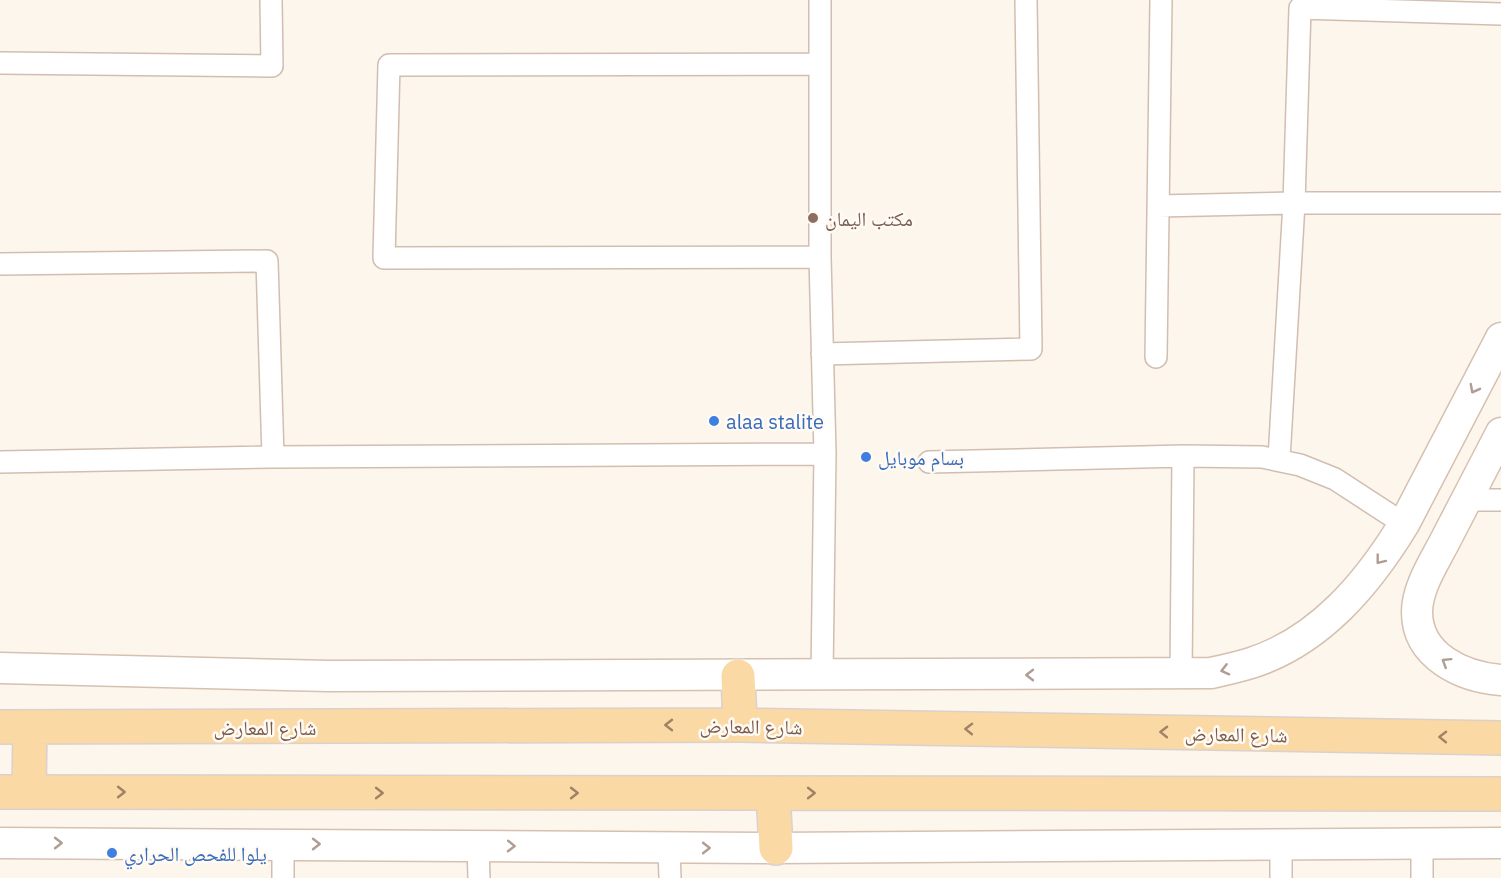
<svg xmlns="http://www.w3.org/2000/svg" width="1501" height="878" font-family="'IBM Plex Sans','Noto Naskh Arabic',sans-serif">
  <rect width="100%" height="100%" fill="#fdf6ec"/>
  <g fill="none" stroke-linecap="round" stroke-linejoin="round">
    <!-- minor casing -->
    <g stroke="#d1beb0" stroke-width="24">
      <path id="minor" d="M820,0V257L825,454L822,676
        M0,63L272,66L271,0
        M1158,206L1294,203H1501
        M820,257L384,258L389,65L820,64
        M0,264L267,261L273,457
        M822,354L1031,349L1026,0
        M1156,357L1161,0
        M1279,459L1294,203L1300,8L1501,14
        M0,462L273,457L825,454
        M929,462L1183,456L1262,457L1300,465L1335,479L1404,524
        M1467,500H1501
        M1181,675L1183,456
        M1422,843V878
        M478,845L479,878
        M669,847L670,878
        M283,878V844
        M1281,878V844"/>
    </g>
    <!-- secondary casing -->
    <g stroke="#d6c0b0" stroke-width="33">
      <path id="secondary" d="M1501,433C1483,468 1464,504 1446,539C1435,561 1417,587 1417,612C1417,656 1462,677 1501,680
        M0,668L329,676L1211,673C1225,670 1238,667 1251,663C1320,641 1368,583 1404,524L1501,338
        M0,843L776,848L1501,843"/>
    </g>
    <!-- primary casing -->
    <g stroke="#dad1cd" stroke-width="36">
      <path id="primary" d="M738,676L740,725
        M0,727L740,725L1501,738
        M0,792L1501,794
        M29,792L30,727
        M773,793L776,848"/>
    </g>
    <!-- minor -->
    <use href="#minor" stroke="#fff" stroke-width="21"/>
    <!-- secondary -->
    <use href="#secondary" stroke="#fff" stroke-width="30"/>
    <!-- primary -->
    <use href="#primary" stroke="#fbd9a5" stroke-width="33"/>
  </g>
  <!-- one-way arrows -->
  <defs><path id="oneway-chevron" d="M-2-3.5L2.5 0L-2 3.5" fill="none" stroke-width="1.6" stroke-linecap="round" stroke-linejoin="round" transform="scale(1.5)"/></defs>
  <g stroke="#af9d94">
    <use href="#oneway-chevron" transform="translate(1474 389) rotate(118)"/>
    <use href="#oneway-chevron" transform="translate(1380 560) rotate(128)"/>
    <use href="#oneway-chevron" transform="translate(1446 662) rotate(-148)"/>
    <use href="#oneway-chevron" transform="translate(1225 670) rotate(166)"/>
    <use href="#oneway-chevron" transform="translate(1030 675) rotate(180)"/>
    <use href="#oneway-chevron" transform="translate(58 843)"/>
    <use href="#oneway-chevron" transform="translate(316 844)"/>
    <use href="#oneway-chevron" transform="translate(511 846) rotate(1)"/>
    <use href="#oneway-chevron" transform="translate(706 848)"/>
  </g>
  <g stroke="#a18267">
    <use href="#oneway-chevron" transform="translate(669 725) rotate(180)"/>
    <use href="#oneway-chevron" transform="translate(969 729) rotate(-179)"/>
    <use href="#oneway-chevron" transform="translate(1164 732) rotate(-179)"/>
    <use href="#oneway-chevron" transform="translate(1443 737) rotate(-179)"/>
    <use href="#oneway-chevron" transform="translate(121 792)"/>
    <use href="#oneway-chevron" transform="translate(379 793)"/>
    <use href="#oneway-chevron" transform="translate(574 793)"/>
    <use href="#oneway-chevron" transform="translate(811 793)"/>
  </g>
  <!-- markers -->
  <circle fill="#8d6e63" stroke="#fffaf3" stroke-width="2" cx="813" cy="218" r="6"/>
  <g fill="#3f7fe0" stroke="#fffaf3" stroke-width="2">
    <circle cx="714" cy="421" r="6"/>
    <circle cx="866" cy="457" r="6"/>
    <circle cx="112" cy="853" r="6"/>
  </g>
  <g text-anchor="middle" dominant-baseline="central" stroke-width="5" stroke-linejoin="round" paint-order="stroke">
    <!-- education labels -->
    <g font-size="20" fill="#785e54" stroke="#fffaf3" text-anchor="start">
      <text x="825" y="218">مكتب اليمان</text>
    </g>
    <!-- shop labels -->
    <g font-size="20" fill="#366cbe" stroke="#fffaf3" text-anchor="start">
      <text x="726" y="421">alaa stalite</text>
      <text x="878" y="457">بسام موبايل</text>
      <text x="124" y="853">يلوا للفحص الحراري</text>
    </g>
    <!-- street labels -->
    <g font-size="20" fill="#7a5c4d" stroke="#fffaf3">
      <text transform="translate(751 726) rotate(1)">شارع المعارض</text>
      <text x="265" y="727">شارع المعارض</text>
      <text transform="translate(1236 734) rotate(1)">شارع المعارض</text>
    </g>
  </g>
</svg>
